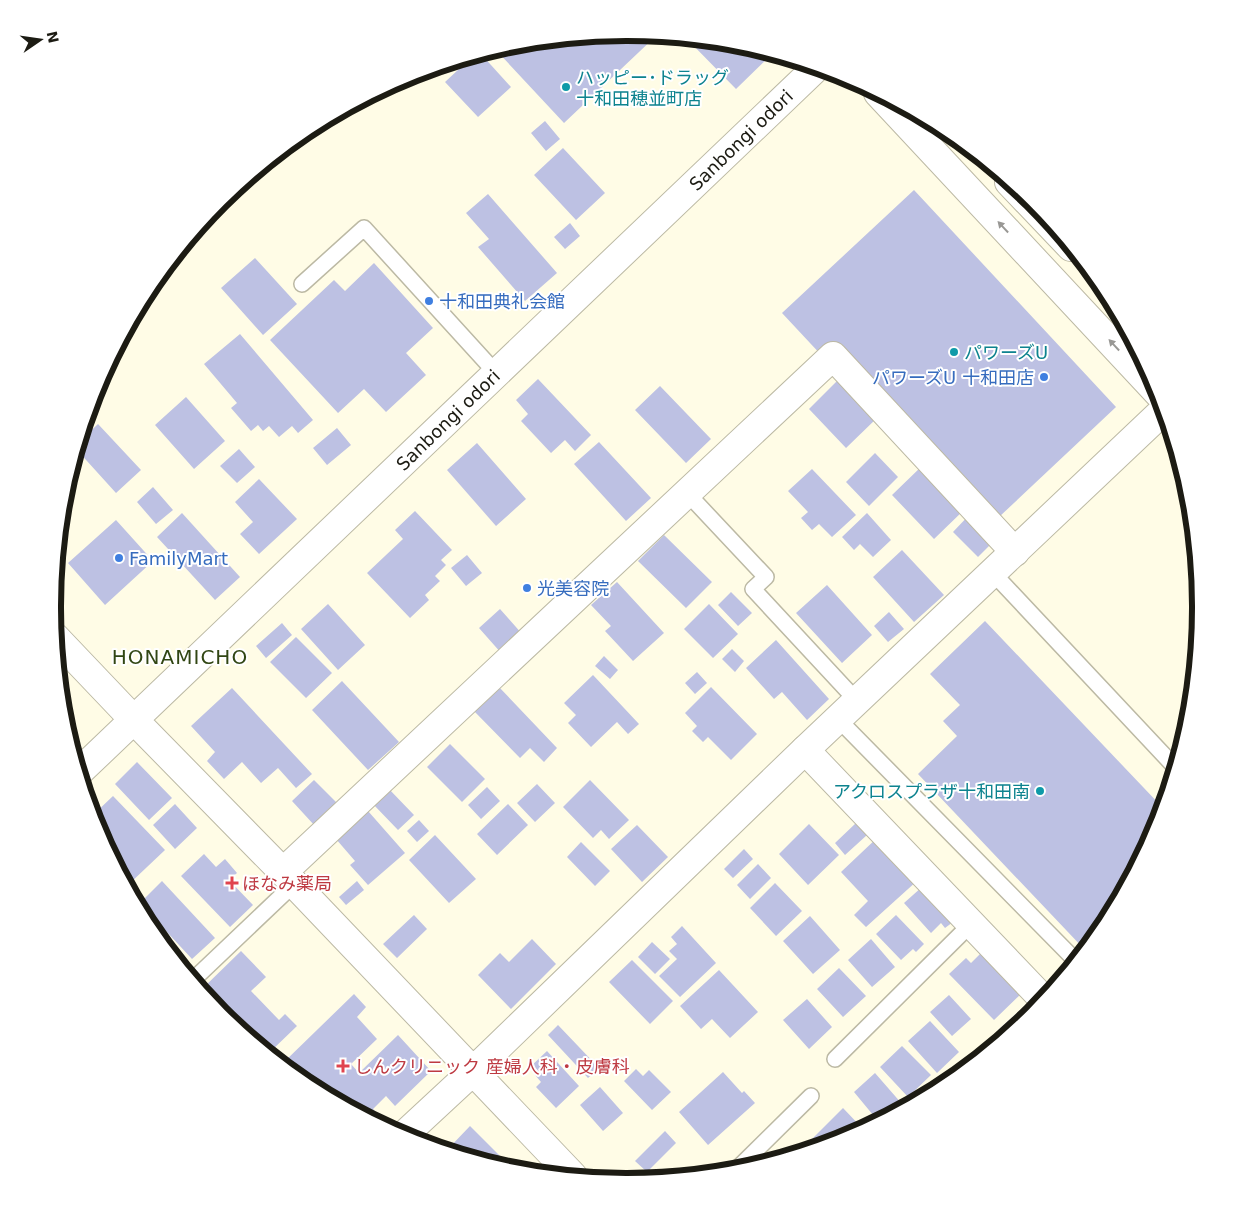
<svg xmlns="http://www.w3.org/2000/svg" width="1253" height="1214" font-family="'DejaVu Sans','Noto Sans JP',sans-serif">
  <rect width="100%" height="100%" fill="#fffce6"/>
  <!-- building -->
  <path fill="#bdc1e3" d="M627,33L657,35L564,123L496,50L515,43Z
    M686,38L739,44L770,53V56L736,89Z
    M481,54L511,87L478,117L445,82L473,56Z
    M456,61L441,75L434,68Z
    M545,121L560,139L546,151L531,133Z
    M563,148L605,193L576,220L534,175Z
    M914,190L1116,407L998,518L824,358L782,313Z
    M488,194L557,273L525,301L478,247L489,239L466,213Z
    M570,223L580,236L565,249L554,237Z
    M255,258L297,304L263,335L221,288Z
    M374,263L433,328L406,353L426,375L386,412L364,389L338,413L270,340L334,280L345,291Z
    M240,334L313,420L298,433L292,426L279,437L269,426L263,431L258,425L251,431L231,408L237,403L204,364Z
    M538,379L591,435L575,451L565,440L551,453L521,421L528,414L516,400Z
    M839,379L877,418L846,448L809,409Z
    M660,386L711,439L686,463L635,410Z
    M186,397L225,441L194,469L155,425Z
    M98,424L141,470L116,493L77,450L80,441Z
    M337,428L351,445L327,465L313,448Z
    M599,442L651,498L626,521L574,464Z
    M477,443L526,499L496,526L447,470Z
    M239,449L255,467L237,483L220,466Z
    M875,453L898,477L869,506L846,482Z
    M923,465L965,509L934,539L892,495Z
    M812,469L856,515L832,537L819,524L812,530L801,518L808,512L788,491Z
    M259,479L297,519L259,554L240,534L253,522L235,502Z
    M153,487L173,510L156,524L137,502Z
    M415,511L452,550L441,560L446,565L435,576L440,581L425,595L429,600L410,618L367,573L403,539L395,530Z
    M182,513L240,577L215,600L157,537Z
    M867,513L891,540L873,557L860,544L854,550L842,537Z
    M971,513L996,539L978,557L953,532Z
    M116,520L153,561L105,605L68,563Z
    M664,535L712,582L686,608L638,561Z
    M902,550L944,595L914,622L873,577Z
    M467,555L482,573L466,586L451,568Z
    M617,582L664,633L633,661L605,631L611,626L591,605Z
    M827,585L872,635L842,663L796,613Z
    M731,592L752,613L738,626L718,605Z
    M328,604L365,645L338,670L301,629Z
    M709,604L738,634L713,658L684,629Z
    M500,609L523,635L502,654L479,628Z
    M889,612L904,629L888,642L874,626Z
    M985,621L1163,808L1157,827L1104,926L1085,950L918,774L957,736L943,721L960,705L930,674Z
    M282,623L292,635L266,658L256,646Z
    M296,637L332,673L306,698L270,662Z
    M776,640L829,699L807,720L782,692L774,699L746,668Z
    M732,649L744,661L735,672L722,659Z
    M604,656L618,670L610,679L595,666Z
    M697,672L707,683L695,694L685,683Z
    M593,675L639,724L628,734L617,722L591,747L568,723L576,715L564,703Z
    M342,681L399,742L368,770L312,710Z
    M498,686L557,748L544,762L530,748L520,758L473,710Z
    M711,687L757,734L731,760L708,737L703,742L692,731L697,726L685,713Z
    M232,688L312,774L296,788L278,768L261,783L242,762L224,779L207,761L215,752L191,726Z
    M450,744L485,779L462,802L427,767Z
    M137,762L172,798L149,820L115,784Z
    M314,780L338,804L315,826L292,801Z
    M590,780L629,820L609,839L601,830L593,838L563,807Z
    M537,784L555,803L535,822L517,803Z
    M487,787L500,801L481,819L468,805Z
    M388,788L414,815L398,830L372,803Z
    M113,796L165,850L128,885L124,880L104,843L105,842L96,827L92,816Z
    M175,804L197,828L175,849L153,825Z
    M508,804L528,825L497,855L477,834Z
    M368,811L405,853L368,885L350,865L355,861L336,839Z
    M419,820L429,831L417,842L407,831Z
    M856,823L867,835L845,855L835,843Z
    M809,824L839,855L808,885L779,854Z
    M637,825L668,857L642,882L611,849Z
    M435,835L476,879L449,903L409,860Z
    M878,837L918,880L866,927L854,915L868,901L841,872Z
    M581,842L610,871L595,886L567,857Z
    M744,849L753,859L733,878L724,869Z
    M204,854L216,867L225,859L237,873L229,880L253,905L230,927L181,876Z
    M758,864L771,878L750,899L737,885Z
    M162,881L215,938L192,959L140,903Z
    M357,881L364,890L346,905L339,897Z
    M775,883L802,911L776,936L750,908Z
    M922,887L953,922L945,928L941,923L931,933L904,903Z
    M414,915L427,929L397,958L383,944Z
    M896,915L924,944L916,952L913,949L901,960L876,934Z
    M810,916L840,950L813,974L783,941Z
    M682,926L716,963L680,997L659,976L677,959L669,951L677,944L671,937Z
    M532,939L556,964L511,1009L478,975L500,953L509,962Z
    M871,939L895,967L872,987L848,960Z
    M652,942L670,959L655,974L638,957Z
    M241,951L266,977L251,991L279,1020L285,1014L297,1026L269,1053L220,1013L201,990Z
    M983,951L1023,992L994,1020L949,974L966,958L971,963Z
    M632,960L673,1001L650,1024L609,982Z
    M839,968L866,996L843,1017L817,989Z
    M719,970L758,1012L730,1038L712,1019L701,1029L680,1006Z
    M354,994L366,1007L357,1017L377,1039L351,1064L359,1073L398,1035L431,1071L395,1106L386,1096L373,1109L383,1119L379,1123L307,1085L282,1064Z
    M949,995L971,1019L952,1036L930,1012Z
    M807,999L832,1027L809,1049L783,1020Z
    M1030,1001L1037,1008L1004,1037L998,1030Z
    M930,1021L959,1052L937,1073L908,1041Z
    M558,1025L599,1068L588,1078L548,1035Z
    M902,1046L931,1075L908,1097L880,1067Z
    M547,1051L579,1086L556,1108L536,1087L541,1082L529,1068Z
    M636,1069L643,1076L649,1070L671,1092L652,1110L624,1081Z
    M723,1072L742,1093L744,1091L755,1103L708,1145L679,1112Z
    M875,1073L902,1104L890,1114L878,1121L854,1092Z
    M600,1087L623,1113L603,1131L580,1105Z
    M843,1108L863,1129L846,1138L799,1152Z
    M470,1126L514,1170L447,1150Z
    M665,1131L676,1143L647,1172L635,1161Z"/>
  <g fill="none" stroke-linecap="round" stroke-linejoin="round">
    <!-- lane casing -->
    <g stroke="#bcb9a4" stroke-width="18">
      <path id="lane" d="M302,284L364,228L497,374
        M687,493L766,577L753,589L857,701
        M993,573L1175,767
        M838,719L1076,961
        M193,980L294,884
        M835,1059L971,924
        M735,1171L811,1096"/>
    </g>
    <!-- street casing -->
    <g stroke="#bcb9a4" stroke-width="30">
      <path id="street" d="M55,637L134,720
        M805,750L1044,1000
        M283,872L833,356L1015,552"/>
    </g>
    <!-- secondary casing -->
    <g stroke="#bcb9a4" stroke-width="30">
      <path id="secondary" d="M878,93L1159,394
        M1009,182L1071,247
        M134,720L283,872L573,1176
        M79,772L817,67
        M403,1136L472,1072L805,750L1164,410"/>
    </g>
    <!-- lane -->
    <use href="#lane" stroke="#fff" stroke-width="15"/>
    <!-- street -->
    <use href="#street" stroke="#fff" stroke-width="28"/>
    <!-- secondary -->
    <use href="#secondary" stroke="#fff" stroke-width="28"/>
  </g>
  <!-- one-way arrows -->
  <defs><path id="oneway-solid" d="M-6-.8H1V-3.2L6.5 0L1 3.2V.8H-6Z" transform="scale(1.25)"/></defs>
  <g fill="#999895">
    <use href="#oneway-solid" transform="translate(1003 227) rotate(-133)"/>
    <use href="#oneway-solid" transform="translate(1114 345) rotate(-133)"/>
  </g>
  <!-- markers -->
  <g fill="#0f9aa8" stroke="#fff" stroke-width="2">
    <circle cx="566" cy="87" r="5"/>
    <circle cx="954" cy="352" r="5"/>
    <circle cx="1040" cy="791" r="5"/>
  </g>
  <g fill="#3f7fe0" stroke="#fff" stroke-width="2">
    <circle cx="429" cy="301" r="5"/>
    <circle cx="1044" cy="377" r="5"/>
    <circle cx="119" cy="558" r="5"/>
    <circle cx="527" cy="588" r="5"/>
  </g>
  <g fill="#e0444e" stroke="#fff" stroke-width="2">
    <path d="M229.5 875.5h5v5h5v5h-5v5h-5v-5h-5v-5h5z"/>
    <path d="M340.5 1058.5h5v5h5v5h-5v5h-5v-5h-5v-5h5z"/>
  </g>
  <g text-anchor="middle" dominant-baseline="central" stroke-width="4" stroke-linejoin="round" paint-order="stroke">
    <!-- culture labels -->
    <g font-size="18" fill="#0d838f" stroke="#fff" text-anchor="start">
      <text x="576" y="77">ハッピー･ドラッグ<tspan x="576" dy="21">十和田穂並町店</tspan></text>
      <text x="964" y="352">パワーズU</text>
      <text x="1030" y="791" text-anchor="end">アクロスプラザ十和田南</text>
    </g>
    <!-- street labels -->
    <g font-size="18" fill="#1c1b13" stroke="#fff">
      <text transform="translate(741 140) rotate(-44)">Sanbongi odori</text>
      <text transform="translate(448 420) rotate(-44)">Sanbongi odori</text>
    </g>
    <!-- shop labels -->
    <g font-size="18" fill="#366cbe" stroke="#fff" text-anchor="start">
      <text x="439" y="301">十和田典礼会館</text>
      <text x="1034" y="377" text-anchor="end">パワーズU 十和田店</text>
      <text x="129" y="558">FamilyMart</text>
      <text x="537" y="588">光美容院</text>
    </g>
    <!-- health labels -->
    <g font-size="18" fill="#be3a42" stroke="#fff" text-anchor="start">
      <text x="242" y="883">ほなみ薬局</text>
      <text x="354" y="1066">しんクリニック 産婦人科・皮膚科</text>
    </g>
    <!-- quarter labels -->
    <g font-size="20" letter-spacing="1" fill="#314613" stroke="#fff">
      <text x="180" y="657">HONAMICHO</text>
    </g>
  </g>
  <!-- crop -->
  <path d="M0 0H1253V1214H0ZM626 41H627A565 565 0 0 1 1192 606V608A565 565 0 0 1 627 1173H626A565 565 0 0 1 61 608V606A565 565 0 0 1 626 41Z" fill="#fff" fill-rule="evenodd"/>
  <path fill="none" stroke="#1c1b13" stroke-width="6" d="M626 41H627A565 565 0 0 1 1192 606V608A565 565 0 0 1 627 1173H626A565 565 0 0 1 61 608V606A565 565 0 0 1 626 41Z"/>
  <!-- north arrow -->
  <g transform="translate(40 40) rotate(77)" stroke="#ffffff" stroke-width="4" paint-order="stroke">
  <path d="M0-4L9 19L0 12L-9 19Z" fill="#1c1b13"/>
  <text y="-8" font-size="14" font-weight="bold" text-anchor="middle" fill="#1c1b13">N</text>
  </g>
</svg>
